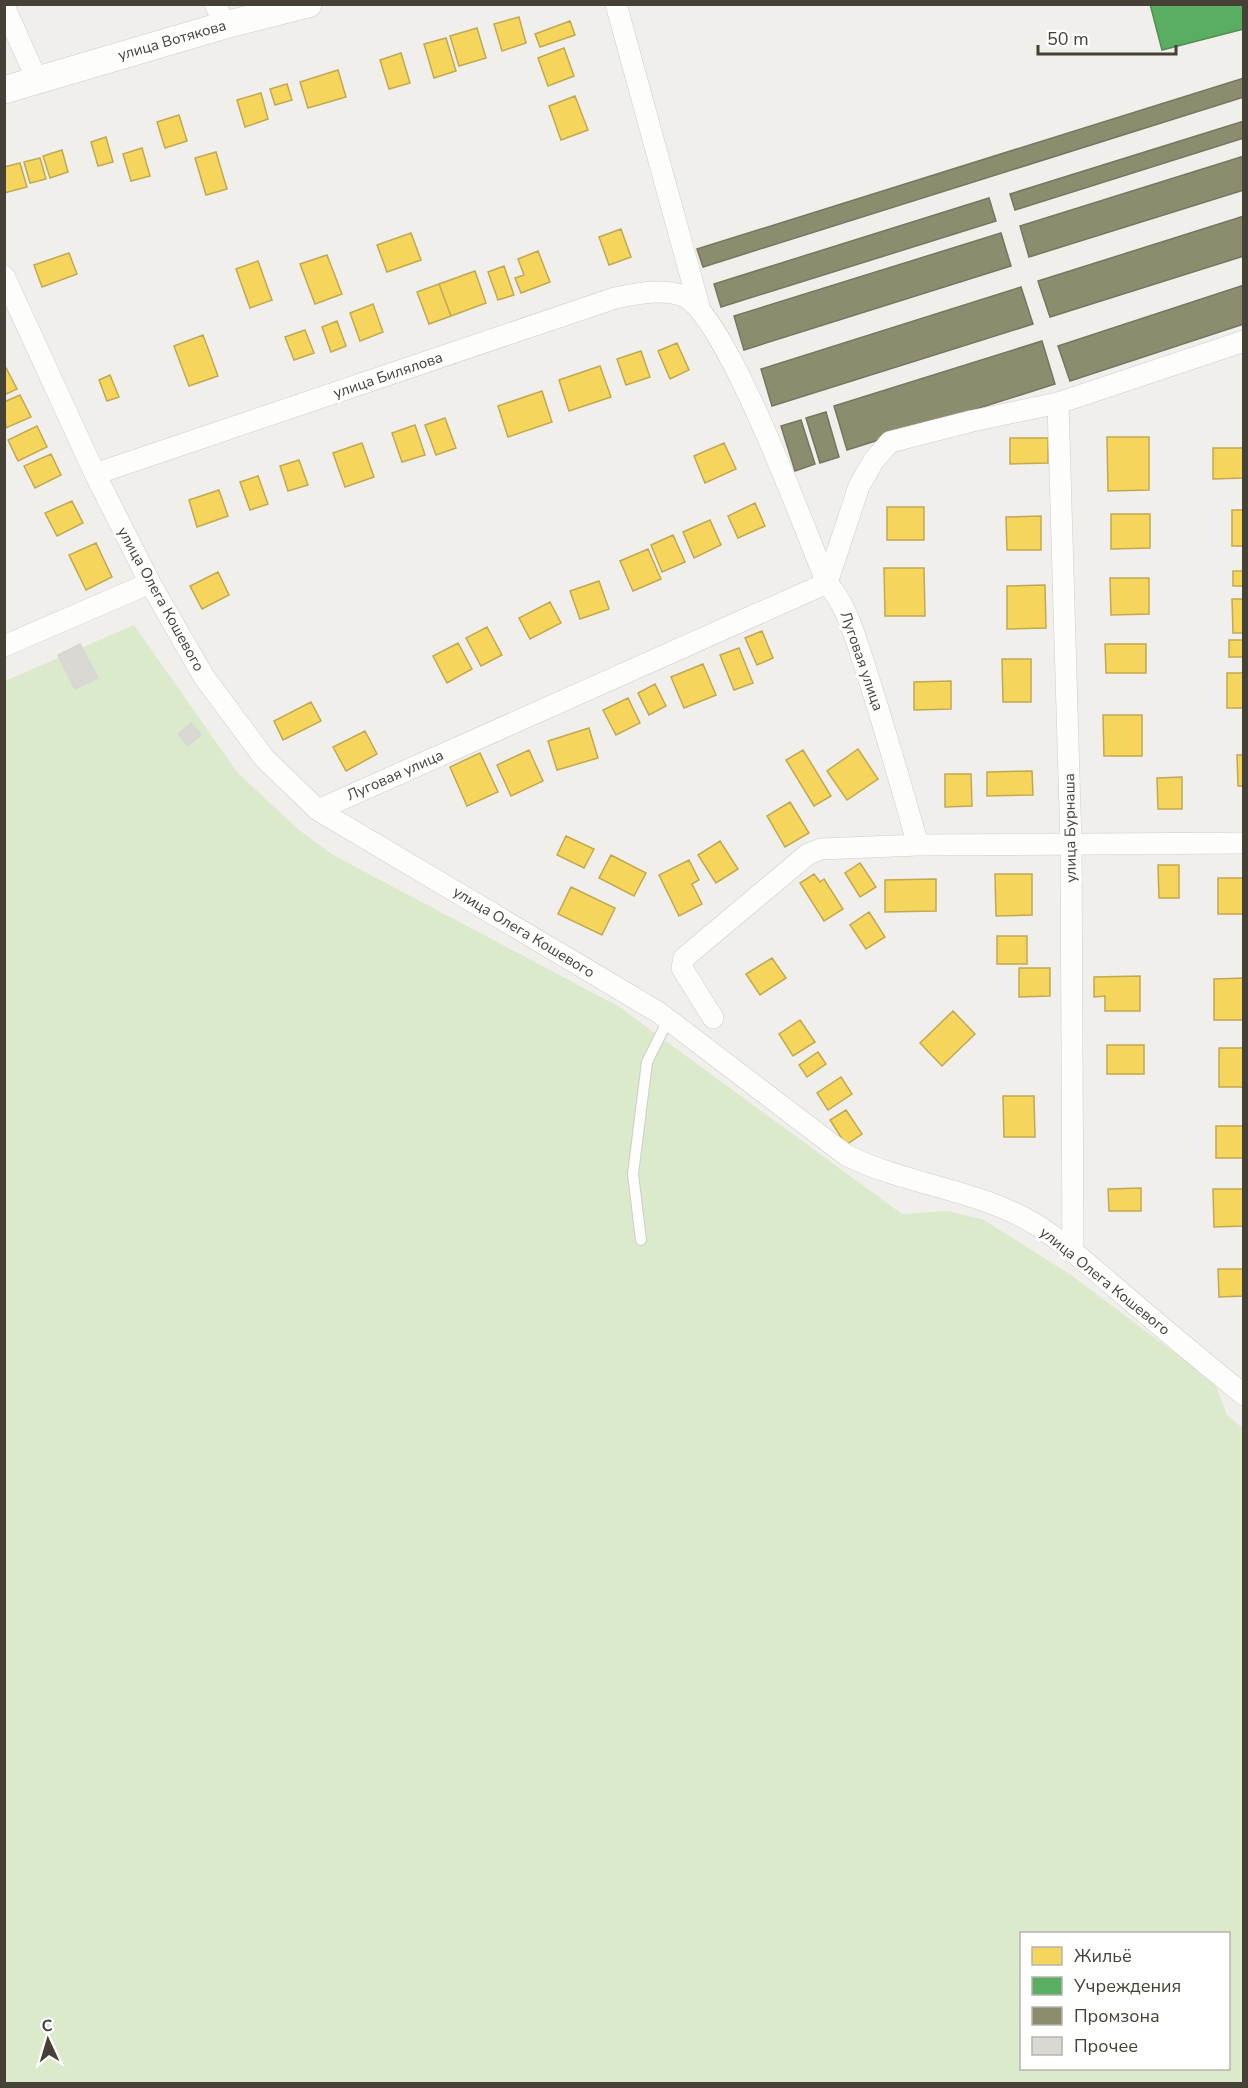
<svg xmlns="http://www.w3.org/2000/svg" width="1248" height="2088" font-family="'Nunito Sans',sans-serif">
  <rect width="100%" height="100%" fill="#f0efeb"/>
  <!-- green -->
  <path fill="#dceacc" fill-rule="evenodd" d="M134,625L237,772L299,830L333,855L618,1006L902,1214L948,1211L984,1220L1071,1275L1215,1383L1227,1415L1244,1429L1243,2083H5V681ZM1022,1934H1228V2068H1022Z"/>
  <!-- homes -->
  <path fill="#f6d55c" stroke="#c1a951" stroke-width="1.5" d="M519,17L526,43L502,51L494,24Z
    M570,21L575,35L540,47L535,34Z
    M477,28L486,58L459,66L450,36Z
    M446,38L456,71L434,78L424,44Z
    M564,48L574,76L548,86L538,58Z
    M401,53L410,83L389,89L380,60Z
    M338,70L346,97L308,108L300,82Z
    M287,84L292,100L275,105L270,89Z
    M261,93L268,119L245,127L237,100Z
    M575,96L588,130L561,140L549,106Z
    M179,115L187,141L165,148L157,122Z
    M106,137L113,162L98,166L91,142Z
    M142,148L150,176L131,181L123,154Z
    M62,150L68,172L50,178L43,156Z
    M216,152L227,189L206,195L195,158Z
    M40,158L46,179L30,183L24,162Z
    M20,163L27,187L4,193V167Z
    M621,229L631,257L609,265L599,237Z
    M411,233L421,260L387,272L377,245Z
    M538,251L550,282L521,293L515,278L524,275L518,259Z
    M69,253L77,274L42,287L34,265Z
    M327,255L342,294L315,304L300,264Z
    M258,261L272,300L250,308L236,269Z
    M504,266L514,295L498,300L488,272Z
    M475,271L486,303L451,316L439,284Z
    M439,284L451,316L429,324L417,292Z
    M373,304L383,332L360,341L350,313Z
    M337,321L346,346L331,352L322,327Z
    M305,330L314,353L294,360L285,337Z
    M203,335L218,376L189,386L174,346Z
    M677,343L689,370L670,379L658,351Z
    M641,351L650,377L626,385L617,359Z
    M4,364L17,389L4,395Z
    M600,366L611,397L569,411L559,380Z
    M110,375L119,397L107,401L99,380Z
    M542,391L552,422L508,437L498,406Z
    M20,395L31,417L6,428L4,402Z
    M445,418L456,448L436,455L425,425Z
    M415,425L425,455L402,462L392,433Z
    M37,426L47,447L18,461L8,440Z
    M1107,437H1149V490L1108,491Z
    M1010,438H1048V463L1010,464Z
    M362,443L374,477L345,487L333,453Z
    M724,443L736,469L705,483L694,456Z
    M1213,448H1244V478L1213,479Z
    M51,454L61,475L35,488L24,466Z
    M299,460L308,485L288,491L280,466Z
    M258,476L268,504L250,510L240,482Z
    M219,490L228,516L197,527L189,500Z
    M72,501L83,523L57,536L45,513Z
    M755,503L765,526L738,538L728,516Z
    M887,507H924V540H887Z
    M1232,510H1244V546H1232Z
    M1111,514H1150V548L1111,549Z
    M1041,516V550H1007L1006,517Z
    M710,520L721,545L694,558L683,532Z
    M673,535L685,562L662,572L651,545Z
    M96,543L112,577L86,590L69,555Z
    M648,549L661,579L633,591L620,561Z
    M884,568H924L925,616H885Z
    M1233,571H1244V586H1233Z
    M218,572L229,595L202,609L190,586Z
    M1110,578H1149V614L1111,615Z
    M599,581L609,609L580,619L570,591Z
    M1045,585L1046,628L1007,629V586Z
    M1232,599H1244V633H1233Z
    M550,602L561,623L530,639L519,618Z
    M487,627L502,655L481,666L466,638Z
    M762,631L773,658L757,665L745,638Z
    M1229,640H1244V657H1229Z
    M458,643L472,669L447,683L433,656Z
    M1105,644H1146V673H1106Z
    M739,648L753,683L734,690L720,655Z
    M1002,659H1031V702H1003Z
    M703,664L716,695L684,708L671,677Z
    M1227,673H1244V708H1227Z
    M951,681V709L914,710V682Z
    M655,684L666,706L649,715L638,693Z
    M628,698L640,723L616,735L603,710Z
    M311,702L321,721L283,740L274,721Z
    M1103,715H1142V756H1104Z
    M589,728L598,758L557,770L548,741Z
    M365,731L377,754L346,771L333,747Z
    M858,749L878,779L847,800L827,771Z
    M529,750L543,781L511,796L497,765Z
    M803,750L831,796L814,806L786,760Z
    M480,753L498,792L467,806L450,767Z
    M1237,755H1244V786H1238Z
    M1032,771L1033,795L987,796V772Z
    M945,774H971L972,806L945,807Z
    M1182,777V809H1158L1157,778Z
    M790,802L809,833L785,847L767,816Z
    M566,836L594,849L584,868L557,855Z
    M720,841L738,869L716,883L698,855Z
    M611,855L646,873L634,896L599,878Z
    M689,860L699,880L692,884L702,904L679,916L659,875Z
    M860,863L876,887L860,897L845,873Z
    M1158,865H1179V898H1159Z
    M814,874L820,882L824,879L843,909L824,921L800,883Z
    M995,874H1032V915L996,916Z
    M1218,878H1244V914H1218Z
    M936,879V911L885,912V880Z
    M571,887L615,908L602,935L558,914Z
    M869,912L885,937L866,949L850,925Z
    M997,936H1027V964H997Z
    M772,958L786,978L760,995L746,974Z
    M1019,968H1050V996L1019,997Z
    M1140,976V1011H1105V996L1094,997V977Z
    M1244,978V1020H1214V979Z
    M953,1011L975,1034L942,1066L920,1043Z
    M800,1020L815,1042L793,1056L779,1034Z
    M1107,1045H1144V1074H1107Z
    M1219,1048H1244V1087H1219Z
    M818,1052L826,1064L807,1077L799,1065Z
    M841,1077L852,1094L828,1110L817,1093Z
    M1003,1096H1034L1035,1137H1004Z
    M846,1110L862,1134L846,1145L830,1120Z
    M1216,1126H1244V1158H1216Z
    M1141,1188V1211H1109L1108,1189Z
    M1213,1189H1244V1226L1214,1227Z
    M1218,1269H1244V1296L1219,1297Z"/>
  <!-- public -->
  <path fill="#5aae61" stroke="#548d54" stroke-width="1.5" d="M1150,4H1244V29L1162,50Z"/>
  <!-- industry -->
  <path fill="#8c8c6e" stroke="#77765e" stroke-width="1.5" d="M1244,78V97L703,267L697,249Z
    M1244,121V138L1015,210L1010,194Z
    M1244,156V190L1029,257L1020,226Z
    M989,198L996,221L721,307L714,284Z
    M1244,216V256L1050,317L1038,281Z
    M1001,233L1011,266L744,350L734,316Z
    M1244,285V324L1070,381L1058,346Z
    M1021,287L1033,324L772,406L761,369Z
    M1042,341L1055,384L847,450L834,406Z
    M826,412L839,457L820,463L806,418Z
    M801,420L815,464L795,471L781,426Z"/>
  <!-- building -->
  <path fill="#dad8d3" stroke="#d8d6d1" stroke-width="1.5" d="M80,644L98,678L75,689L58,655Z
    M191,723L201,735L188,746L178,734Z"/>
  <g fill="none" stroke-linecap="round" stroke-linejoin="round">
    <!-- service casing -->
    <g stroke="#cecdc8" stroke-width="12">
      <path id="service" d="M641,1240L633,1174L647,1062L668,1020"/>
    </g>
    <!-- minor casing -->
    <g stroke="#cecdc8" stroke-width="22">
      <path id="minor" d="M215,4L225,25
        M616,4L700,310
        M4,6L37,80
        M4,276L95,474L150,583L204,677L265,759L318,810L658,1012L846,1155C906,1185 977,1189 1035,1224C1064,1242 1091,1267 1117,1289C1159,1325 1201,1360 1244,1395
        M1058,403L1071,845L1073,1252
        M95,474L615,298C636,294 662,288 683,296C726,313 806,533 827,583L859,486L874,460L890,442L972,421L1058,403L1244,341
        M4,646L150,583
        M318,810L827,583C848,607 855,637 865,667C884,726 901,785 918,845
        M713,1018L682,968L684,958L808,854L821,849L918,845L1244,843"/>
    </g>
    <!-- tertiary casing -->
    <g stroke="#cecdc8" stroke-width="28">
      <path id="tertiary" d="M4,90L225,25L308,4"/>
    </g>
    <!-- service -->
    <use href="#service" stroke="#fdfdfc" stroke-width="10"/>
    <!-- minor -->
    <use href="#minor" stroke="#fdfdfc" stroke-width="21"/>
    <!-- tertiary -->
    <use href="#tertiary" stroke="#fdfdfc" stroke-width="27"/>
  </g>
  <g text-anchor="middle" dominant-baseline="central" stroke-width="6" stroke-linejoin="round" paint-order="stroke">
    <!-- street labels -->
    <g font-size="15" fill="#464137" stroke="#fff">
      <text transform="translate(172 40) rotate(-16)">улица Вотякова</text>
      <text transform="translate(388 375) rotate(-19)">улица Билялова</text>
      <text transform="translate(161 599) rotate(61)">улица Олега Кошевого</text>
      <text transform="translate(862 661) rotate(71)">Луговая улица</text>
      <text transform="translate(395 775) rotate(-24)">Луговая улица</text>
      <text transform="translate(1070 828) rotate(-91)">улица Бурнаша</text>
      <text transform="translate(524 932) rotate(31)">улица Олега Кошевого</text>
      <text transform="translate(1105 1281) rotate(39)">улица Олега Кошевого</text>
    </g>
  </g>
  <!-- border -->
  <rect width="1248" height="2088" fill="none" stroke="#464137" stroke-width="12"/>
  <!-- legend -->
  <rect x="1020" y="1932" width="210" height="138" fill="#ffffff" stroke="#b5b3af" stroke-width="1.5"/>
  <rect x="1032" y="1947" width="30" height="18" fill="#f6d55c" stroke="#b5b3af" stroke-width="1.5"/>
  <text x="1074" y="1962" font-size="18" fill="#464137">Жильё</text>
  <rect x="1032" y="1977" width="30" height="18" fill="#5aae61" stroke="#b5b3af" stroke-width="1.5"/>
  <text x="1074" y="1992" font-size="18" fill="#464137">Учреждения</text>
  <rect x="1032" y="2007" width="30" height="18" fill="#8c8c6e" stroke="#b5b3af" stroke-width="1.5"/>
  <text x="1074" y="2022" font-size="18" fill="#464137">Промзона</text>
  <rect x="1032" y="2037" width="30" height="18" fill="#dad8d3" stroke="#b5b3af" stroke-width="1.5"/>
  <text x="1074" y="2052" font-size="18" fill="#464137">Прочее</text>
  <!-- north arrow -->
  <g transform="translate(48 2040) rotate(356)" stroke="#ffffff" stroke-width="4.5" paint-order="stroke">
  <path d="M0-4.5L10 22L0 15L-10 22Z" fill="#464137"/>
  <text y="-9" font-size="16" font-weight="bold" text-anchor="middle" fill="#464137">С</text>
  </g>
  <!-- scale -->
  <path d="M1038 45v9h138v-9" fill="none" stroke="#464137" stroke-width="3"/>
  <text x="1047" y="45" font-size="18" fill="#464137" stroke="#ffffff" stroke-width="4.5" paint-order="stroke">50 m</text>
</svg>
